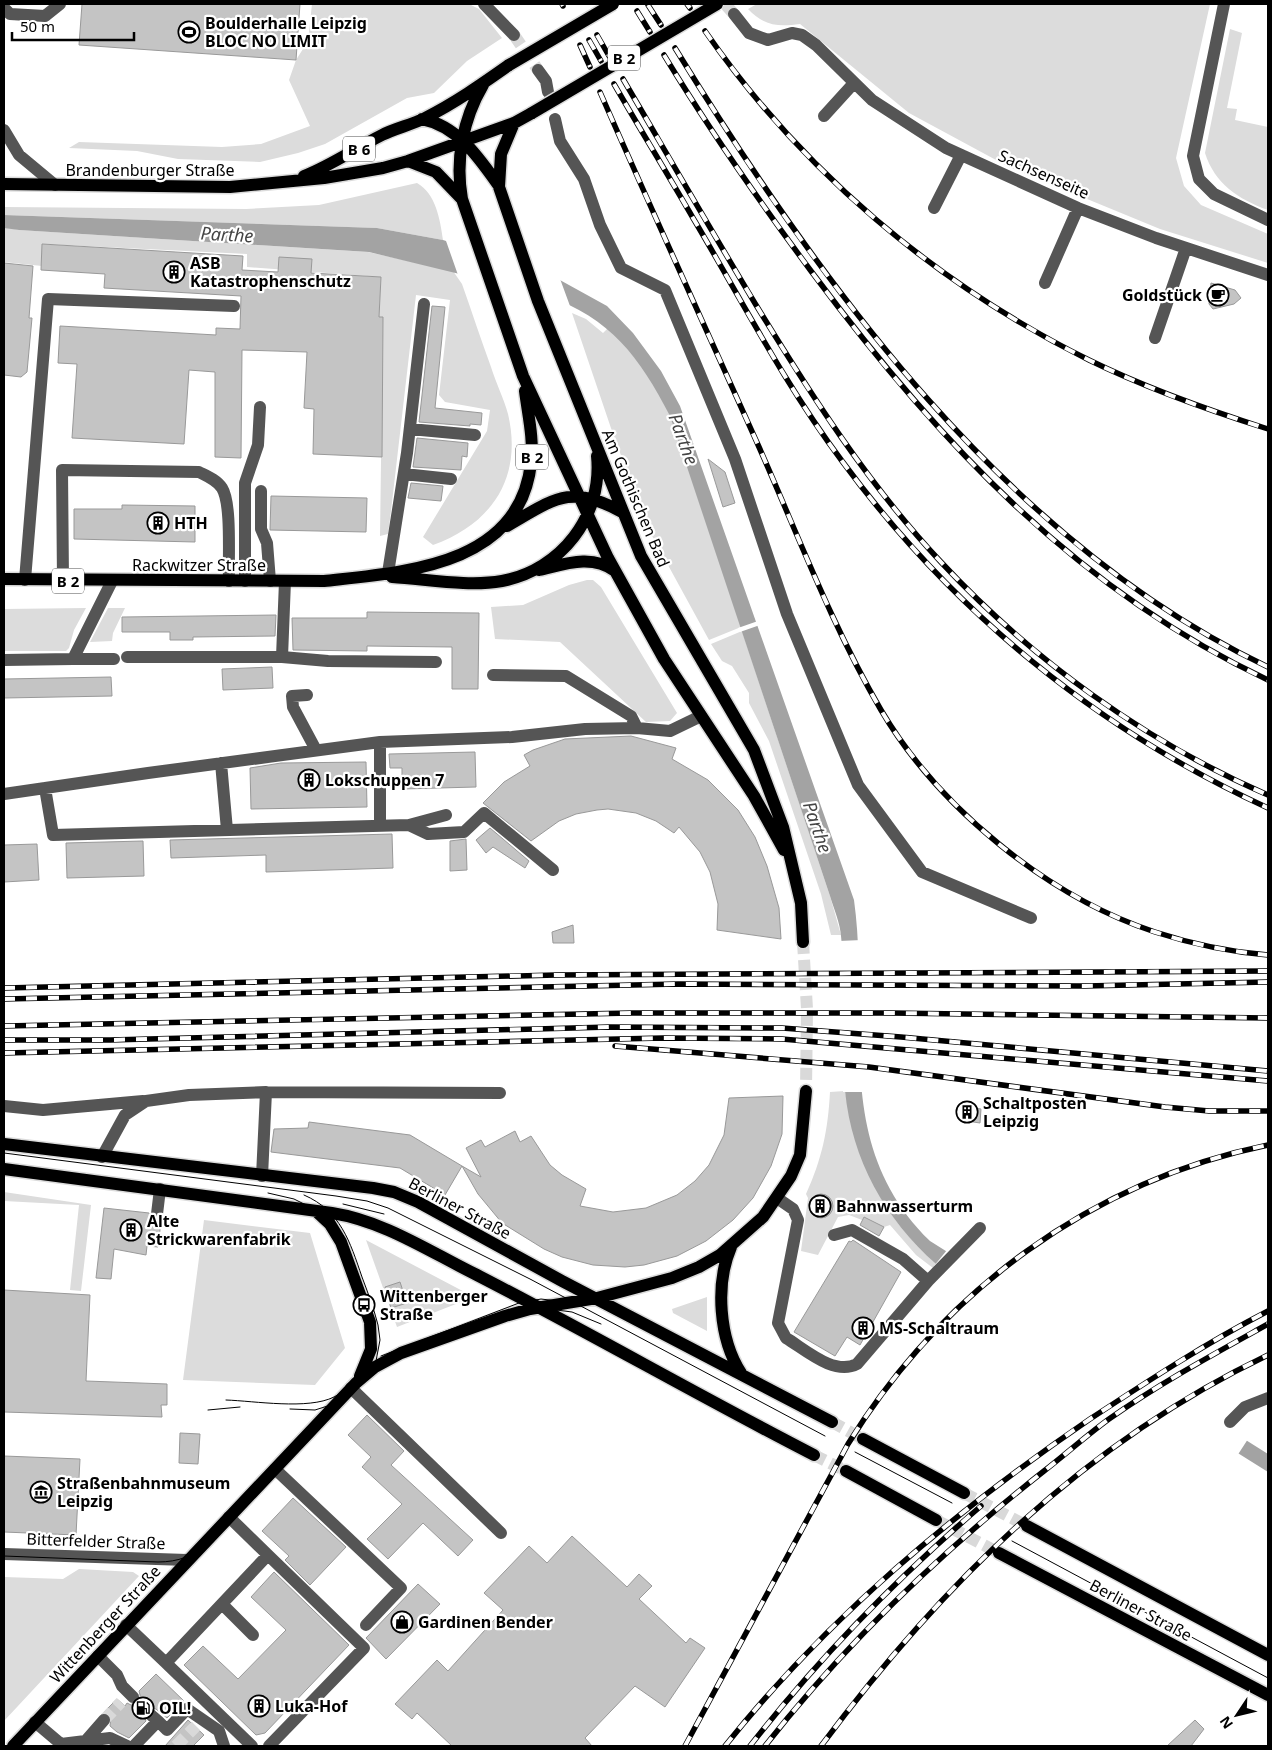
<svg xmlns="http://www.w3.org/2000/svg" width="1272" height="1750" font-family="'Noto Sans',sans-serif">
  <rect width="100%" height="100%" fill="#fff"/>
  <!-- green -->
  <path fill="#dcdcdc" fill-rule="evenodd" d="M312,4H469L479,9L502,38L467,61L434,93L407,98L325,144L298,153L260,162L178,159L137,151L69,148L79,142L222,147L261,144L310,126L289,80L296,60L308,41Z
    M757,4H1210L1176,158L1184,186L1201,205L1268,234V263L1160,229L1009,167L909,113L800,24C778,27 764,26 748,9Z
    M1230,29L1242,33L1227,108L1237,109L1235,120L1268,127V210C1238,199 1215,184 1205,153Z
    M417,183C436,194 440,219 443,240L377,228L4,215V207L246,209L319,205Z
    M6,227L19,230L368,252L453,271L462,284C472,312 481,340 491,367C496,383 504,399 508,414C523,477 492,524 433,545L423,537L487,431L490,410L445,402L439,395L450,300L416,295L391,511L388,534L380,536L383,317H379L381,277L247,267V254L43,244L42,266L4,262V228Z
    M572,313L586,319L603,333L608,328L623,343L650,377L670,415L741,627L709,640L651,534L614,437Z
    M587,580H593L601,587L677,713L670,721L646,722L560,642L495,639L491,607L523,605L569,585Z
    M86,608L74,630L69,648L66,651H4V609Z
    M108,608H125L113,633L112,641L90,642Z
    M742,631L830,896L841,935H831L821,894L769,741L749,703V693L732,666L722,661L711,644Z
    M845,1091C858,1164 881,1215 936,1264L933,1268L916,1255L890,1225L884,1227L864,1217L862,1220L849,1215L838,1217L818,1255L801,1251L808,1198L806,1194C822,1159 828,1130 830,1092ZM820,1194L830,1199L832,1211L822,1218L815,1217L808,1207L814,1196Z
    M4,1192L91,1205L81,1291L70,1290L79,1205L4,1201Z
    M204,1220L310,1233L345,1348L315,1385L183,1380Z
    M366,1240L474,1297L397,1327Z
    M707,1297V1331L673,1313L672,1309Z
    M79,1569L133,1572L139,1576L4,1721V1577L63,1579Z"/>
  <!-- water -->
  <path fill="#a3a3a3" d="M4,215L377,228L443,240L549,274L607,306L633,333L661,371L680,406L854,900C871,1023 830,1143 930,1241L1268,1454V1472L936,1264C885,1219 852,1160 845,1091C840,1040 847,987 841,936C840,923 834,909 830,896L670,416C639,356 611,319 546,295L369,252L19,230L4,228Z"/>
  <!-- pier -->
  <path fill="#fff" d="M445,238L559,276L570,306L546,298L458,275Z
    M758,621L760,625L740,632L738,628Z
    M862,940L863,1092H843L839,941Z
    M947,1250L1248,1439L1237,1456L934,1266Z"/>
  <!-- building -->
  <path fill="#c4c4c4" stroke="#999" d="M82,4H300L296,60L79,45Z
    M42,244L243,256L242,270L278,272L279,257L312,259L311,273L381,277L379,317H383L382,457L313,454L314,409L304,408L307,352L242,350L241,458L215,457V372L189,370L184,444L72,438L77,364L58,363L60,326L216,335V328L240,329L241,296L104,288L105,274L41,270Z
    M4,263L33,266L29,318H32L27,372L21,377L4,375Z
    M1211,283L1235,290L1241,298L1234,304L1213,309L1209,304Z
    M432,306L445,307L435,408L482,413L481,425L470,424V426L419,422Z
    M417,438L468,443L467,457L462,456L461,470L413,467Z
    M708,459L725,472L735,503L723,507Z
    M411,483L443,486L441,501L408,498Z
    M271,496L367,498L366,532L270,530Z
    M122,505L195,506V542L74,539V509H122Z
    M367,612L479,613L478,689H452V647L367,646V651L293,650L292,618H367Z
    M276,615L275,636L193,637V640H170V632H122V617Z
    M272,667L273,688L223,690L222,669Z
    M111,677L112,696L4,698V679Z
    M631,736L676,748L672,759L708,780L738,810L755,837L767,866L779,908L781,939L717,930L718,904L710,872L700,852L679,827L674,833L656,821L636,813L608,809L597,810L576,814L559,821L531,841L483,803L504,782L530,766L524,755L533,750L565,739Z
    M475,752L476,787L402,789V768H390L389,754Z
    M366,762L367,807L251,809L250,768L281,763Z
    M490,828L529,861L525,868L493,847L486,853L476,840Z
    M392,834L393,868L266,872V855L171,858L170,840Z
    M466,839L467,870L450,871V841Z
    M143,841L144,876L67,878L66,843Z
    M37,844L39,880L4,882V845Z
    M573,925L574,943H553L552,932Z
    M783,1096L782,1134L771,1166L753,1198L733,1220L706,1241L677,1256L644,1265L625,1267L593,1265L562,1257L544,1249L502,1223L478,1194L462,1166L481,1177L466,1148L481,1140L485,1147L515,1131L520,1142L531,1136L550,1165L562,1175L586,1189L580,1206L613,1212L646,1208L677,1195L695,1181L709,1165L724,1135L729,1098Z
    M968,1107L981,1109L980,1123L967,1121Z
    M309,1122L410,1135L462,1166L445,1195L400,1168L271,1152L274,1129L308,1128Z
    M809 1206a12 12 0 1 1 24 0a12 12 0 1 1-24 0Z
    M104,1208L149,1213L153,1221H161L158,1247L147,1246L146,1255L114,1249L111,1279L96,1278Z
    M864,1217L884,1227L879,1236L860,1225Z
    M853,1240L901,1272L860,1345L847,1337L835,1356L794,1332L849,1241L851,1242Z
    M400,1282L407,1303L391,1308L385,1287Z
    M4,1290L90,1295L86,1381L167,1384V1405H161L162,1417L4,1412Z
    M367,1415L404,1451L391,1465L473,1540L458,1556L423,1523L388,1559L367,1539L402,1504L362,1467L371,1457L348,1435Z
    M180,1433L200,1434L198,1464L179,1463Z
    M4,1456L80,1459L76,1535L4,1532Z
    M293,1498L346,1547L310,1585L285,1560L289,1556L262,1531Z
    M572,1536L627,1587L639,1574L652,1586L639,1599L686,1643L690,1638L705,1648L665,1707L635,1686L585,1738L592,1746H452L417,1713L412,1719L395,1704L437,1660L448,1671L503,1610L484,1593L529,1546L547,1563Z
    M274,1572L349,1645L265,1733L256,1735L184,1665L203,1646L238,1679L286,1630L251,1597Z
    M418,1584L440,1604L386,1659L366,1638Z
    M156,1674L184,1701L167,1718L156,1709L148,1708L143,1714L146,1721L129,1738L117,1732L110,1726L111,1717L104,1712L117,1699L125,1706L127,1703L131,1705L138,1703L141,1699L139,1691Z
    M188,1720L204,1735L193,1746H165Z
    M1195,1720L1204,1729L1191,1746H1167Z"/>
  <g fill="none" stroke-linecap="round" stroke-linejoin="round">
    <!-- minor-tunnel -->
    <path stroke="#d9d9d9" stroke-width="12" stroke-dasharray="12 6" stroke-linecap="butt" d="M725,4L734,14
      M514,35L538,70
      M133,1697L151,1715
      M104,1720L121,1702
      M176,1746L196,1726"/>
    <!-- major-tunnel -->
    <path stroke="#d9d9d9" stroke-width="12" stroke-dasharray="12 6" stroke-linecap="butt" d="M803,942L807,1009L806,1091
      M832,1422L863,1439
      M814,1455L846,1471
      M964,1493L1027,1526
      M936,1520L999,1553"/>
    <!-- major casing -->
    <g stroke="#dbdbdb" stroke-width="15">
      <path id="major" d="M483,85C463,119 455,160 462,199L523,376L608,558L664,659L754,796L784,850
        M422,119C458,126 479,158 499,186
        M514,123L501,154L499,187L538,301L641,556L754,750L783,827L801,903L803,942
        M408,161L436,172L461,198
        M304,176C332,165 356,148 382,135C396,128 411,125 425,118C455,103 482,84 509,65
        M4,184L230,187L324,178L383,168L408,161L514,123L532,113
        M507,526C554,499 570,483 622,512
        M539,570C565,564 592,554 615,571
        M392,577C427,579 467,587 502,581C561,570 603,516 597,456
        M4,579L324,581C405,572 520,566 531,463C534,439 528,415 525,391
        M4,1144L373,1188L394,1192L418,1202L562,1281L832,1422
        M4,1169L332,1213C384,1221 430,1252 477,1275C590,1333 701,1397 814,1455
        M316,1211L330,1224L341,1242L370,1322L371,1349L360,1376
        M731,1247C715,1284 719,1339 741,1373
        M863,1439L964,1493
        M846,1471L936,1520
        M1027,1526L1268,1655
        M999,1553L1268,1695
        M13,1746L356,1383L375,1367L401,1353L505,1316L530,1309L597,1298L672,1278L699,1267L720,1255L763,1217L791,1176L800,1155L806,1091"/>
    </g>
    <!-- minor -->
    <path stroke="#555" stroke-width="12" d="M484,4L514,35
      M1224,4L1193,156L1199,179L1214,194L1268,220
      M4,8L10,14L45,16L60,4
      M734,14L749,33L768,40L792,33L802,35L816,45L872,100L946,148L1078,208L1156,238L1268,275
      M538,70L546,81L548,92
      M824,116L854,83
      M555,119L560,141L584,179L600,225L621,268L665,290L735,459L787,614L858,785L922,872L1031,918
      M4,130L19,155L55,185
      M934,208L961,155
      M1045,283L1078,208
      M1155,338L1186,248
      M410,429L475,435
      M404,474L451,479
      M261,491V529L267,543L270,581
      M388,573L407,453L424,304
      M25,580L48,299L234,306
      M63,581L62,470L199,472C207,476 217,480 222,488C232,504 228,560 229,581
      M245,581V483L258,445L260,407
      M285,581L282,657L328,661L436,662
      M127,657H282
      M73,659H114
      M4,660L73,659L112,581
      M493,675L566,676L631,716L637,728
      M307,695L292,696L293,707L316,750
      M221,763L227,830
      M45,788L53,835L409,825L446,815
      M4,794L148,773L380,742L512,737L585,729L637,728L670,731L701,716
      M380,825V742
      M409,825L428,834L464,832L484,813L553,870
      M4,1106L43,1110L143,1101
      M102,1157L125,1115L146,1101L189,1095L266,1092L500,1093
      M262,1176L266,1092
      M777,1198L793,1209L798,1220L778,1323L786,1338C806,1350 834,1376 857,1364L928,1281L980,1228
      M157,1214L160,1189
      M834,1235L852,1230L903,1259L928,1281
      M351,1388L501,1533
      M1230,1422L1245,1407L1268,1398
      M275,1469L401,1588L366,1625
      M4,1554L187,1560
      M268,1555L364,1648L269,1746
      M222,1604L253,1635
      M126,1625L166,1663L268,1555L229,1517
      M98,1656L117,1675L122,1686L133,1697
      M166,1663L252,1746
      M158,1721L167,1730L187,1709L219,1731L224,1746
      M35,1722L61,1744L110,1738L127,1746
      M83,1744L104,1720
      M134,1746L158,1721L151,1715"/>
    <!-- major -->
    <use href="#major" stroke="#000" stroke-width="12"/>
    <!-- tram -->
    <path stroke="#000" stroke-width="1" d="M4,1153L336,1196L367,1201L388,1208L530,1279L825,1436
      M268,1193L294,1199L316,1210
      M304,1195C341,1211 350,1242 362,1277C368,1293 374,1309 378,1325L380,1340L376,1361
      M343,1204L384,1214
      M541,1308L572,1312L601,1324
      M381,1356L519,1303L541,1299L566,1302
      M226,1400C255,1401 308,1410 334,1397C346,1391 356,1378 366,1368
      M290,1409L315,1410L337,1403
      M208,1410L240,1407
      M855,1452L952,1503
      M1012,1541L1268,1678
      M4,1556L158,1562C178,1562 194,1556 209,1543L374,1369L393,1357"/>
    <!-- rail casing -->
    <g stroke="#000" stroke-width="5.5">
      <path id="rail" d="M562,4L563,6
        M687,4L690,8
        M648,5L661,25
        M637,11L650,32
        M705,31C802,171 936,284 1089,360C1146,388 1208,410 1268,429
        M597,35L609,56
        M589,40L601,61
        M580,45L590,67
        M675,48C821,286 1009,544 1268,667
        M664,55C709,129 759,201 811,271C936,439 1075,589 1268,680
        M623,79C667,154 711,230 756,305C811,395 868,484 940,561C1031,659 1146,742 1268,795
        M614,84C640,129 667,173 693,218C741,299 785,385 842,461C953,612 1098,730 1268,808
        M600,92C652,211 706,329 759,447C798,535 832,626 881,710C938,807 1048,897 1155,932C1192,944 1230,952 1268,955
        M4,988L556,975L1268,971
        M4,999L678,984L1085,986L1268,982
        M4,1026L632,1013H891L1268,1018
        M4,1040H110L610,1027L782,1028L901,1037L1268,1071
        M615,1046L869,1067L1165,1107L1209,1111H1268
        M4,1053L663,1038L782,1039L1268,1081
        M685,1746L848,1444C942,1292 1091,1181 1268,1145
        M725,1746C828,1617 954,1512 1090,1419C1148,1381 1206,1343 1268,1311
        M750,1746C818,1659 897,1578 981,1506
        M765,1746C846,1643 941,1552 1044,1471C1066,1454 1087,1435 1109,1419C1160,1383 1214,1354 1268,1324
        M821,1746C942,1584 1084,1443 1268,1355"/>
    </g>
    <!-- rail -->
    <use href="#rail" stroke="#fff" stroke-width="4" stroke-dasharray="11" stroke-linecap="butt"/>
    <!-- major-bridge casing -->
    <g stroke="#dbdbdb" stroke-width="15" stroke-linecap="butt">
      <path id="major-bridge" d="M509,65L613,4
        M532,113L717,4"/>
    </g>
    <!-- major-bridge -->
    <use href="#major-bridge" stroke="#000" stroke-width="12"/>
  </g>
  <!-- icons -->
  <defs>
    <g id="stadium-ring" transform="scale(1.125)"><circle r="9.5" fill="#fff" stroke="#000" stroke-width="1.5"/><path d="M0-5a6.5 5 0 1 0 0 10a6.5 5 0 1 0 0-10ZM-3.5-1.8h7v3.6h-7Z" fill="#000"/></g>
    <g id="building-ring" transform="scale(1.125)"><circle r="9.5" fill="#fff" stroke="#000" stroke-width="1.5"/><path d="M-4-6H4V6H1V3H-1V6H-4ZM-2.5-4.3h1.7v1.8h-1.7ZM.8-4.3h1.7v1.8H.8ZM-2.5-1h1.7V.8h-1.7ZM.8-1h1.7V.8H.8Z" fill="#000"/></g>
    <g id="cafe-ring" transform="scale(1.125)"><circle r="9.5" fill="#fff" stroke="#000" stroke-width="1.5"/><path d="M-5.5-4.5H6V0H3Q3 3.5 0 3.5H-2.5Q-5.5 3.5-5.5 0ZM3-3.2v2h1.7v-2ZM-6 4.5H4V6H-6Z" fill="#000"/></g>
    <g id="bus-ring" transform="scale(1.125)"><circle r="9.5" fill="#fff" stroke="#000" stroke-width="1.5"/><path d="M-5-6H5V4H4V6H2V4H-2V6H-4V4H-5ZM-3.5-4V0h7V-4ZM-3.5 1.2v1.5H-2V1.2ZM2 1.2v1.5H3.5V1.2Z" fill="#000"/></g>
    <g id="museum-ring" transform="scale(1.125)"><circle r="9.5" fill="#fff" stroke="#000" stroke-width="1.5"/><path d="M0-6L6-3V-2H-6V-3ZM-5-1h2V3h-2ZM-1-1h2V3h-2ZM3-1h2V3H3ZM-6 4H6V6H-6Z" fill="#000"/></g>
    <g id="shop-ring" transform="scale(1.125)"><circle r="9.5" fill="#fff" stroke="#000" stroke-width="1.5"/><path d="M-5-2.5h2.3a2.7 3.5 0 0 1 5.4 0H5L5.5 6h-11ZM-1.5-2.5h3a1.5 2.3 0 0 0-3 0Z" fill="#000"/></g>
    <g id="fuel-ring" transform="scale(1.125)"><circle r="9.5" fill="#fff" stroke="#000" stroke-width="1.5"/><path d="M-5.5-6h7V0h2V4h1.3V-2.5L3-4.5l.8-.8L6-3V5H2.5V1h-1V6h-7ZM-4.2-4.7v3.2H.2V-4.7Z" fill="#000"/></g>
  </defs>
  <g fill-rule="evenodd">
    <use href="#stadium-ring" x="189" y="32"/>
    <use href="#building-ring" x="174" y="272"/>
    <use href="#cafe-ring" x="1218" y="295"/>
    <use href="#building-ring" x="158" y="523"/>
    <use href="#building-ring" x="309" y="780"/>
    <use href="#building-ring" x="967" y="1112"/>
    <use href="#building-ring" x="820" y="1206"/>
    <use href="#building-ring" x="131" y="1230"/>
    <use href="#bus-ring" x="364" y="1305"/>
    <use href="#building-ring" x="863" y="1328"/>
    <use href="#museum-ring" x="41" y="1492"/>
    <use href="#shop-ring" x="402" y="1622"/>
    <use href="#building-ring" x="259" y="1706"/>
    <use href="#fuel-ring" x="143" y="1708"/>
  </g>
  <g text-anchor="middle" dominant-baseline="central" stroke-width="4.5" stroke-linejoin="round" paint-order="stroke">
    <!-- shield labels -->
    <g fill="#fff" stroke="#4c4c4c" stroke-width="1">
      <rect x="608" y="45.5" width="32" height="25" rx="4"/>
      <rect x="343" y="136.5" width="32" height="25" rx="4"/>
      <rect x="516" y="444.5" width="32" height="25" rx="4"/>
      <rect x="52" y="568.5" width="32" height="25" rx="4"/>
    </g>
    <g font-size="15" font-weight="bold" fill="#000">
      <text x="624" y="58">B 2</text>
      <text x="359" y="149">B 6</text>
      <text x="532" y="457">B 2</text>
      <text x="68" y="581">B 2</text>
    </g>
    <!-- poi labels -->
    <g font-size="16" font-weight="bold" fill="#000" stroke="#fff" text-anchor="start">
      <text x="205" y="23">Boulderhalle Leipzig<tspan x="205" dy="18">BLOC NO LIMIT</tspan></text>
      <text x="190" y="263">ASB<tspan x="190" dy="18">Katastrophenschutz</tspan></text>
      <text x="1202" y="295" text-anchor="end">Goldstück</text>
      <text x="174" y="523">HTH</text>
      <text x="325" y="780">Lokschuppen 7</text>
      <text x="983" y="1103">Schaltposten<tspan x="983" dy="18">Leipzig</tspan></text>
      <text x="836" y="1206">Bahnwasserturm</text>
      <text x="147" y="1221">Alte<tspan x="147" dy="18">Strickwarenfabrik</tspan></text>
      <text x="380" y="1296">Wittenberger<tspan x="380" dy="18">Straße</tspan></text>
      <text x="879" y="1328">MS-Schaltraum</text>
      <text x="57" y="1483">Straßenbahnmuseum<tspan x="57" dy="18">Leipzig</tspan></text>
      <text x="418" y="1622">Gardinen Bender</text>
      <text x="275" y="1706">Luka-Hof</text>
      <text x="159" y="1708">OIL!</text>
    </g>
    <!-- street labels -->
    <g font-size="16" fill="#000" stroke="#fff">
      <text x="150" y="170">Brandenburger Straße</text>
      <text transform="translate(1044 174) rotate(24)">Sachsenseite</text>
      <text transform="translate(636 498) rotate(67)">Am Gothischen Bad</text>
      <text x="199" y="565">Rackwitzer Straße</text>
      <text transform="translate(460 1208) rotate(28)">Berliner Straße</text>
      <text transform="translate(96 1541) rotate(2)">Bitterfelder Straße</text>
      <text transform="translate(1141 1610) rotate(28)">Berliner Straße</text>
      <text transform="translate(105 1624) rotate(-47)">Wittenberger Straße</text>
    </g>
    <!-- water labels -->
    <g font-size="18" font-style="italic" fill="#444" stroke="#fff">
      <text transform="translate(227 234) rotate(3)">Parthe</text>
      <text transform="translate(684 439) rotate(70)">Parthe</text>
      <text transform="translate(818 827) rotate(71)">Parthe</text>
    </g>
  </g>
  <!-- border -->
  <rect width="1272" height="1750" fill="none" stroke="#000000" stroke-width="10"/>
  <!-- north arrow -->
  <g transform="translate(1237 1715) rotate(235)" stroke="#ffffff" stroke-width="4" paint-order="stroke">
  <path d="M0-4L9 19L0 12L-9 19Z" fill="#000000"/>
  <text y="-8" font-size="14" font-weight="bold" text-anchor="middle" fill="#000000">N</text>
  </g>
  <!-- scale -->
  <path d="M12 32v8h122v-8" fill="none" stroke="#000000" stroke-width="2.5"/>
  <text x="20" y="32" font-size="15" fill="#000000" stroke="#ffffff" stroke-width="4" paint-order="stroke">50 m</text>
</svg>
